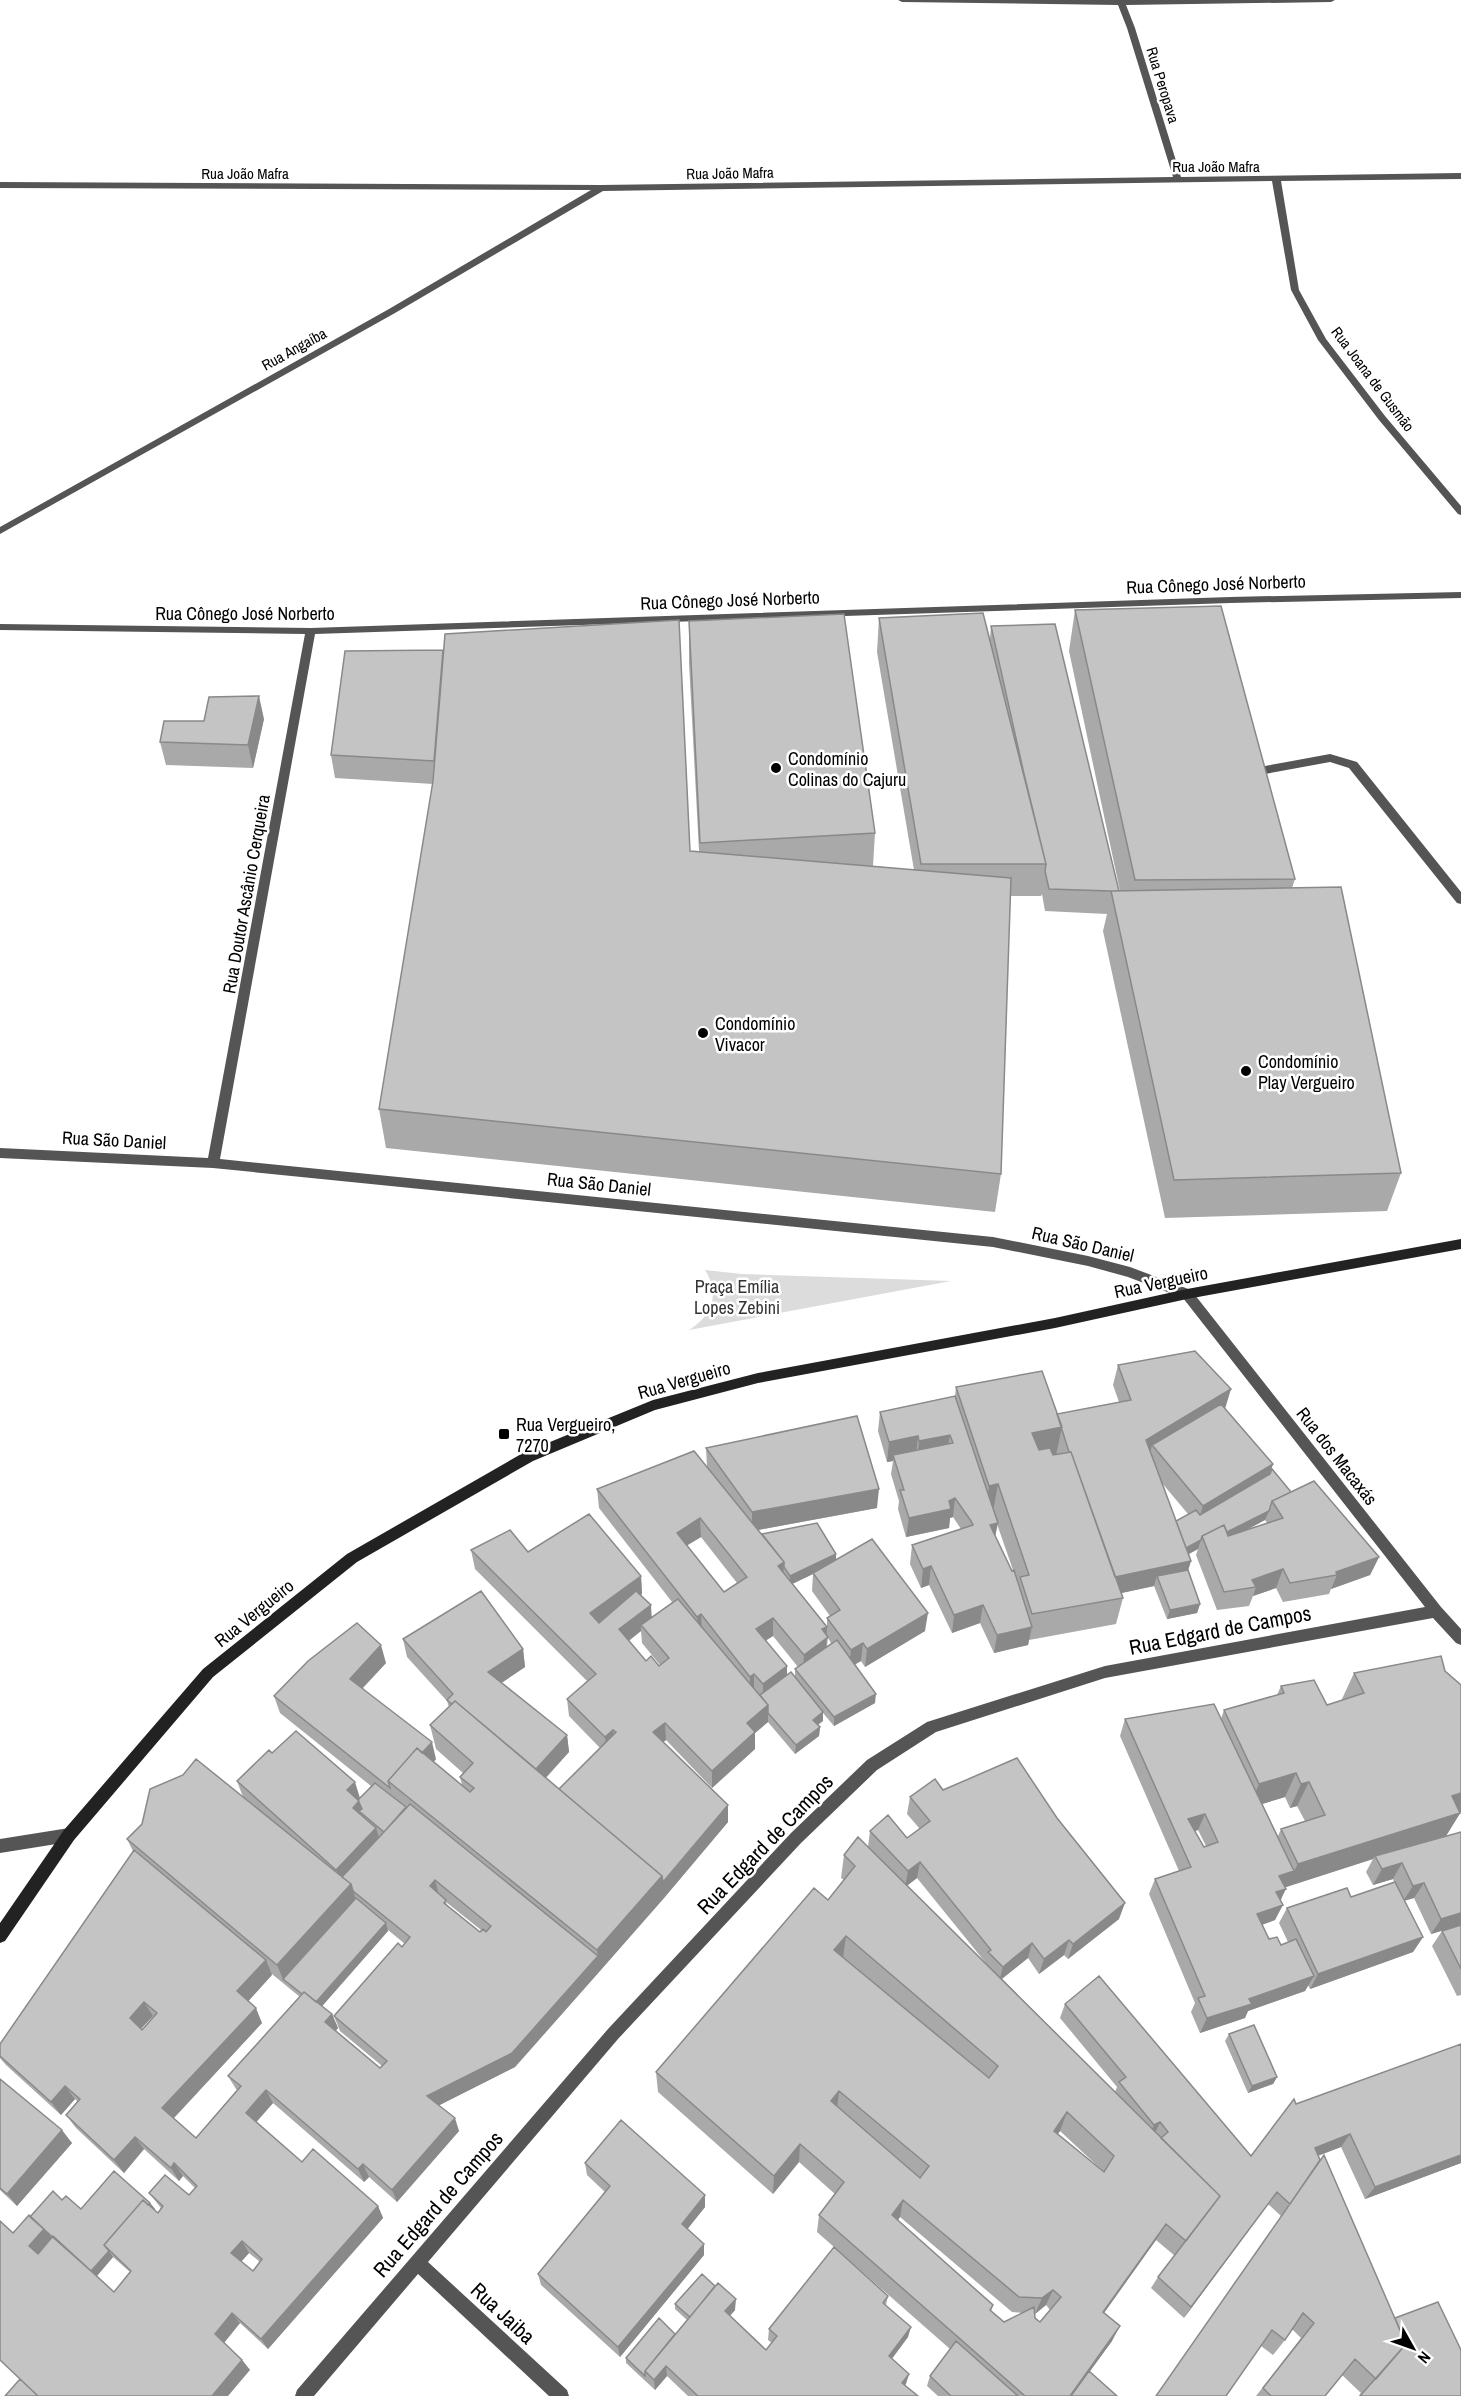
<svg xmlns="http://www.w3.org/2000/svg" width="1461" height="2396" font-family="'Archivo Narrow',sans-serif">
  <rect width="100%" height="100%" fill="#fff"/>
  <!-- green -->
  <path fill="#dcdcdc" d="M705,1270L742,1274L951,1281L689,1330C713,1315 720,1294 705,1270Z"/>
  <g fill="none" stroke-linecap="round" stroke-linejoin="round">
    <!-- lane -->
    <path fill="#555" fill-rule="evenodd" d="M1330,754L1357,762L1461,892V904L1457,903L1349,768L1330,762L1265,774L1260,770L1265,766Z"/>
    <!-- street -->
    <path fill="#555" fill-rule="evenodd" d="M898,0H1335L1331,2L1126,5L1135,28L1181,177L1461,173V179L1281,181L1299,290L1326,339L1385,416L1461,506V515L1458,514L1379,420L1318,340L1291,290L1272,181L603,191L395,313L0,534V527L389,309L591,190L0,188V182L601,185L1173,177L1127,28L1118,5L902,2Z
      M1461,592V598L1230,603L315,634L220,1159L993,1237L1088,1256L1130,1267L1191,1290L1441,1607L1461,1629V1645L1456,1643L1433,1618L1105,1678L936,1732L877,1770L801,1843L618,2039L428,2262L567,2390L569,2396H549L418,2274L314,2396H295L297,2390L608,2029L791,1833L867,1760L927,1722L1105,1666L1425,1607L1183,1298L1128,1277L1088,1266L993,1247L213,1168L0,1158V1148L208,1158L305,634L0,630V624L311,628L1230,597Z
      M69,1828L74,1830L76,1835L74,1840L69,1842L0,1853V1839Z"/>
    <!-- secondary -->
    <path fill="#222" fill-rule="evenodd" d="M1461,1239V1249L1187,1299L1055,1328L758,1383L655,1410L533,1461L357,1562L213,1677L74,1840L5,1941L0,1943V1923L64,1830L203,1669L347,1554L523,1453L653,1400L758,1373L1055,1318L1187,1289Z"/>
  </g>
  <!-- wall -->
  <path fill="#a9a9a9" fill-rule="evenodd" d="M1075,610L1295,879L1292,888L1401,1173L1387,1211L1165,1218L1103,931L1107,914L1045,911L1042,894L1041,896H1010L1001,1174L995,1212L386,1148L379,1109L433,784L335,778L331,755L443,650L444,655L690,851H699L689,663V621L875,833L873,866L914,870L877,652L879,618L990,638L991,626L1119,891H1120L1069,651Z
    M264,719L253,768L166,765L160,742L204,721Z
    M1118,1365L1225,1409L1273,1464L1270,1474L1291,1492L1379,1557L1370,1575L1331,1589L1329,1594L1283,1602L1276,1588L1253,1596L1249,1606L1217,1610L1196,1555L1198,1549L1189,1554L1191,1561L1188,1570L1200,1604L1197,1613L1167,1619L1154,1586L1121,1593L1123,1598L1116,1624L1029,1640L1028,1645L994,1653L980,1623L952,1633L929,1585L921,1588L910,1564L912,1545L961,1529L953,1517L950,1518L949,1528L906,1537L898,1509L899,1501L891,1474L893,1461L887,1462L878,1431L880,1412L955,1396L956,1387L1057,1414L1119,1402L1113,1385ZM1162,1483L1188,1514L1176,1521ZM1265,1520L1267,1523L1247,1530ZM997,1524L1013,1570L1012,1571L995,1536Z
    M706,1448L877,1508L758,1530L762,1534L836,1560L925,1631L865,1667L861,1661L855,1664L875,1703L834,1726L823,1713V1721L818,1725L820,1727L819,1736L795,1754L768,1722L755,1733V1749L712,1788L666,1740L663,1742L728,1822L664,1898L515,2067L439,2105L459,2131L397,2202L369,2177L364,2182L273,2103L256,2122L302,2162L378,2206L383,2218L268,2349L240,2323L224,2343L242,2360L250,2370L20,2379L13,2233L30,2217L62,2200L81,2209L150,2203L155,2209L154,2210L158,2213L161,2208L149,2193L189,2195L195,2188L183,2176L179,2181L144,2149L124,2173L76,2128L66,2115L78,2102L75,2099L61,2115L6,2065L0,2058V2044L133,1851L127,1839L243,1797L237,1781L272,1753L360,1798L371,1786L280,1713L274,1696L386,1663L363,1688L436,1759L434,1762L462,1785L460,1777L463,1773L436,1749L430,1725L449,1707L447,1701L407,1657L403,1639L523,1649L525,1667L501,1683L567,1735L569,1752L546,1778L559,1789L600,1748L569,1716L567,1699L587,1681L475,1569L471,1550L528,1552L641,1576L642,1594L641,1595L652,1617L672,1602L599,1508L597,1489L707,1467ZM701,1537L737,1583L724,1592L687,1545ZM813,1574L812,1591L830,1616L827,1618V1626L792,1584ZM641,1631L642,1643L660,1665L659,1666L646,1661L629,1641ZM773,1636L798,1667L795,1669V1677L787,1675L766,1640ZM828,1638L831,1643L827,1646ZM446,1902L481,1930L480,1932L448,1907ZM388,1930L405,1944L334,2016L340,2031L382,2066L380,2068L336,2031L338,2028L332,2014L322,2006L388,1931ZM272,1974L300,1997L228,2076L236,2089L238,2091L196,2138L174,2118L262,2023L248,2001ZM153,2016L154,2017L142,2030L141,2029ZM249,2253L260,2262L253,2271L241,2262ZM113,2257L130,2272L114,2292L97,2276Z
    M1354,1673L1461,1812L1446,1836L1461,1925L1431,1934L1414,1898L1404,1901L1423,1937L1413,1952L1310,1989L1308,1985L1305,1991L1248,2011L1245,2018L1200,2033L1191,2012L1195,2003L1149,1894L1155,1879L1179,1871L1120,1736L1125,1719H1221L1224,1710L1277,1695L1281,1686L1327,1705L1343,1700L1342,1699ZM1285,1797L1290,1808L1297,1806L1305,1821L1281,1829L1278,1836L1262,1804ZM1198,1830L1206,1846L1204,1847L1195,1831ZM1373,1859L1366,1872L1373,1885L1393,1879L1394,1882L1351,1897L1287,1908L1279,1923L1288,1942L1281,1945L1269,1939L1262,1925L1275,1920L1285,1887Z
    M943,1790L1119,1919L1068,1959L1064,1955L1039,1974L1028,1958L1002,1979L1115,2092L1117,2087L1060,2018L1065,2004L1251,2156L1296,2104L1461,2044V2163L1365,2199L1341,2147L1318,2156L1395,2318L1461,2396H1359L1362,2391L1361,2393L1342,2375L1325,2396H1256L1301,2338L1292,2329L1285,2340L1273,2355L1261,2346L1312,2173L1281,2216L1268,2204L1184,2318L1151,2288L1158,2277L1175,2256L1156,2240L1104,2313L1112,2341L1089,2372L1117,2396H938L927,2386L930,2376L950,2349L817,2232L819,2215L835,2194L799,2162L773,2194L658,2092L656,2072L828,1900L844,1880L841,1878L844,1855L868,1847L870,1831L907,1838L920,1829L907,1814L910,1797ZM917,1878L985,1962V1963L907,1886ZM1060,2131L1104,2172L1058,2134ZM900,2217L1012,2312L1023,2313L1004,2322L991,2311L993,2305L898,2220ZM1046,2305L1050,2310L1040,2322L1035,2318V2314Z
    M1461,1925V1995L1457,1996L1432,1946L1442,1931Z
    M1229,2034L1277,2077L1273,2084L1248,2093L1225,2041Z
    M0,2079L72,2143L17,2206L0,2190Z
    M585,2163L705,2195V2207L687,2229L704,2255L620,2357L541,2285L538,2274L605,2192L587,2175Z
    M888,2296L886,2305L908,2337L892,2359L909,2374L905,2385L918,2396H688L667,2376L655,2390L626,2363V2358L675,2334L687,2320L675,2309V2304L735,2310L730,2316L766,2350L772,2343L768,2340L769,2329Z"/>
  <!-- shaded-wall -->
  <path fill="#898989" d="M443,650L446,673L437,784L434,761Z
    M259,696L264,719L253,768L248,745Z
    M1231,1389L1225,1409L1152,1445L1150,1454L1146,1440Z
    M1062,1427L1056,1455L1027,1461L1032,1433Z
    M950,1435L947,1454L917,1461L919,1441Z
    M918,1436L916,1456L893,1455V1461L887,1462L889,1442Z
    M1273,1464L1266,1484L1197,1525L1203,1506Z
    M998,1484L993,1512L985,1514L989,1486Z
    M879,1489L877,1508L752,1531V1512Z
    M955,1498L953,1517L950,1518L949,1528L906,1537L909,1518Z
    M1269,1511L1265,1520L1217,1545L1220,1535Z
    M700,1518L701,1537L678,1551L677,1533Z
    M998,1523L994,1542L990,1525Z
    M1201,1540L1198,1549L1177,1560L1180,1551Z
    M836,1554V1564L813,1573V1574L790,1585V1576Z
    M1379,1557L1370,1575L1331,1589L1337,1575L1336,1572Z
    M1191,1561L1185,1580L1157,1576L1154,1586L1108,1596L1113,1577Z
    M784,1562L783,1580L778,1566Z
    M931,1566L929,1585L921,1588L923,1569Z
    M1283,1569L1276,1588L1253,1596L1256,1587L1252,1580Z
    M641,1576L642,1594L592,1631L590,1613Z
    M1200,1604L1197,1613L1167,1619L1170,1610Z
    M651,1605L652,1623L641,1625V1631L620,1647L619,1629Z
    M983,1605L980,1623L952,1633L954,1615Z
    M928,1613L925,1631L865,1667L867,1649Z
    M701,1614L702,1633L698,1635L697,1617Z
    M773,1618V1636L756,1647V1629Z
    M827,1627L826,1655L803,1672L804,1655L822,1629Z
    M1032,1627L1028,1645L994,1653L997,1635Z
    M863,1643L861,1661L849,1668L851,1650Z
    M381,1645L386,1663L355,1696L350,1679Z
    M523,1649L525,1667L491,1690L488,1672Z
    M787,1666V1684L763,1702V1684Z
    M754,1674V1691L750,1694V1677Z
    M876,1694L875,1703L834,1726V1717Z
    M768,1705V1722L755,1733V1749L712,1788V1771L747,1723Z
    M823,1712V1721L812,1728L813,1720Z
    M665,1723L666,1740L654,1750L653,1732Z
    M820,1727L819,1736L795,1754L796,1745Z
    M613,1730L615,1747L607,1754L605,1737Z
    M567,1735L569,1752L535,1789L533,1772Z
    M432,1742L436,1759L404,1794L393,1785Z
    M1296,1773L1285,1797L1249,1808L1259,1784Z
    M355,1782L360,1798L352,1807L347,1790Z
    M1309,1782L1297,1806L1290,1808L1301,1784Z
    M1461,1793V1812L1438,1819L1452,1796Z
    M359,1801L363,1814L359,1811L362,1820L353,1808Z
    M728,1805V1822L664,1898L600,1971L597,1950L662,1876Z
    M1460,1813L1446,1836L1375,1856L1373,1859L1271,1892L1279,1876L1294,1871L1298,1864Z
    M1205,1814L1198,1830L1182,1835L1188,1819Z
    M376,1828L381,1844L340,1880L336,1870Z
    M920,1862L917,1878L905,1887L908,1871Z
    M1402,1863L1393,1879L1373,1885L1382,1869Z
    M435,1880L439,1896L430,1886Z
    M1424,1883L1414,1898L1403,1901L1413,1886Z
    M351,1884L358,1906L283,1979L277,1965Z
    M1286,1889L1278,1905L1276,1892Z
    M1125,1903L1119,1919L1068,1959L1073,1944Z
    M1283,1905L1275,1920L1250,1929L1257,1914Z
    M1461,1913V1925L1431,1934L1441,1919Z
    M386,1923L388,1931L317,2012L314,2004Z
    M846,1936L843,1958L834,1950Z
    M1423,1937L1413,1952L1310,1989L1318,1974Z
    M1069,1940L1064,1955L1039,1974L1044,1959Z
    M1032,1943L1028,1958L999,1981L1003,1967Z
    M598,1956L600,1971L515,2067L432,2109L427,2096Z
    M266,1960L272,1975L244,2006L237,1991Z
    M1314,1976L1305,1991L1248,2011L1245,2018L1200,2033L1207,2018L1249,1999Z
    M144,2002L153,2016L138,2032L130,2018Z
    M256,2008L262,2023L171,2121L162,2108Z
    M332,2014L338,2028L331,2036L325,2022Z
    M1277,2077L1273,2084L1248,2093L1252,2086Z
    M65,2086L75,2099L61,2115L51,2102Z
    M266,2090L273,2103L253,2126L246,2113Z
    M839,2091L837,2110L831,2101Z
    M1067,2112L1060,2131L1047,2149L1054,2131Z
    M455,2118L459,2131L397,2202L392,2190Z
    M1160,2122L1154,2135L1148,2138L1154,2125Z
    M62,2130L72,2143L17,2206L7,2194Z
    M1350,2134L1341,2147L1306,2160L1315,2148Z
    M135,2137L144,2149L124,2173L114,2160Z
    M800,2144L799,2162L773,2194L774,2176Z
    M1461,2155V2163L1365,2199L1375,2187Z
    M174,2163L183,2176L179,2181L171,2168Z
    M363,2164L369,2177L364,2182L358,2169Z
    M1277,2192L1268,2204L1184,2318L1191,2307Z
    M705,2195V2207L682,2236V2224Z
    M903,2200L900,2217L889,2232L892,2215Z
    M150,2203L155,2209L115,2256Z
    M378,2206L383,2218L268,2349L261,2339Z
    M1166,2224L1156,2240L1094,2327L1103,2312Z
    M44,2229L55,2241L40,2258L29,2246Z
    M242,2241L249,2253L239,2264L231,2253Z
    M704,2244V2255L620,2357L618,2347Z
    M109,2251L113,2257L96,2277L91,2272Z
    M1053,2290L1046,2305L1035,2314L1042,2298Z
    M736,2299L735,2310L725,2321V2311Z
    M232,2313L240,2323L223,2344L215,2334Z
    M1120,2326L1112,2341L1072,2396H1070Z
    M911,2327L908,2337L886,2366L889,2356Z
    M242,2360L250,2370L228,2396H212Z
    M666,2366L667,2376L655,2390L654,2380Z
    M909,2374L906,2384L900,2392L902,2383Z"/>
  <!-- building -->
  <path fill="#c4c4c4" stroke="#898989" stroke-width="1.5" fill-rule="evenodd" d="M1221,606L1295,879L1135,880L1075,610Z
    M983,613L1046,864H921L879,618Z
    M844,614L875,833L700,843L689,621Z
    M679,620L690,851L1011,878L1001,1174L379,1109L433,781L445,634Z
    M1055,624L1119,891H1111L1049,889L1045,871L1046,864L1024,774L991,626Z
    M443,650L434,761L331,755L345,651Z
    M259,696L248,745L160,742L164,721H204L209,697Z
    M1341,887L1401,1173L1174,1180L1111,891Z
    M1195,1351L1231,1389L1146,1440L1191,1561L1115,1577L1071,1452H1069L1057,1414L1131,1400L1118,1365Z
    M1042,1371L1062,1427L1032,1433L1039,1450L1050,1448L1053,1455L1071,1452L1123,1598L1032,1614L1020,1577L1029,1575L998,1484L989,1486L956,1387Z
    M955,1396L998,1523L990,1525L1012,1571L1014,1570L1032,1627L997,1635L983,1605L954,1615L931,1566L923,1569L912,1545L973,1525L971,1521L955,1498L949,1501L951,1509L909,1518L900,1490H904L893,1455L953,1443L950,1435L919,1441L918,1436L889,1442L880,1412Z
    M1221,1404L1273,1464L1203,1506L1152,1445Z
    M857,1416L879,1489L752,1512L706,1448Z
    M694,1451L784,1562L778,1566L827,1627L822,1629L828,1637L804,1655L773,1618L756,1629L787,1666L763,1684L754,1674L750,1677L701,1614L697,1617L597,1489ZM700,1518L747,1577L724,1592L677,1533Z
    M1272,1469L1291,1492L1272,1501L1269,1511L1227,1532L1224,1525L1202,1536L1201,1540L1186,1548L1176,1521L1196,1510L1200,1515L1270,1474Z
    M1314,1481L1379,1557L1336,1572L1337,1575L1290,1583L1283,1569L1252,1580L1256,1587L1224,1592L1202,1536L1224,1525L1228,1536L1283,1518L1272,1501Z
    M589,1514L641,1576L590,1613L599,1623L636,1591L651,1605L619,1629L646,1661L651,1656L659,1666L669,1658L641,1625L678,1599L768,1705L747,1723L755,1732L712,1771L665,1723L653,1732L728,1805L663,1882L662,1876L559,1789L616,1732L613,1730L605,1737L567,1699L596,1674L471,1550L510,1530L528,1552Z
    M817,1523L836,1554L790,1576L784,1567V1562L762,1534Z
    M872,1539L928,1613L867,1649L863,1643L851,1650L827,1618L840,1610L813,1573Z
    M1188,1570L1200,1604L1170,1610L1157,1576Z
    M481,1591L523,1649L488,1672L567,1735L536,1769L455,1701L452,1704L447,1700L453,1694L403,1639Z
    M357,1623L381,1645L350,1679L432,1742L422,1753L417,1748L388,1781L390,1788L274,1696L308,1661Z
    M837,1640L876,1694L834,1717L795,1669Z
    M1441,1656L1445,1671L1461,1685V1793L1452,1796L1460,1813L1298,1864L1281,1829L1325,1815L1309,1782L1301,1784L1296,1773L1259,1784L1224,1710L1284,1693L1281,1686L1314,1680L1327,1705L1364,1693L1354,1673Z
    M791,1672L823,1712L813,1720L820,1727L796,1745L768,1713V1705L760,1695Z
    M455,1701L662,1876L597,1950L388,1781L417,1748L470,1792L474,1788L460,1777L473,1763L430,1725Z
    M1214,1704L1294,1871L1279,1876L1286,1889L1276,1892L1283,1905L1257,1914L1269,1939L1277,1937L1281,1945L1296,1939L1314,1976L1249,1999L1252,2004L1207,2018L1198,1998L1205,1996L1155,1879L1191,1867L1125,1719ZM1205,1814L1218,1842L1204,1847L1188,1819Z
    M296,1731L355,1782L347,1790L359,1801L353,1808L376,1828L336,1870L237,1781L269,1750L272,1753Z
    M1017,1758L1057,1818L1125,1903L1073,1944L1069,1940L1044,1959L1032,1943L1003,1967L988,1952L991,1950L920,1862L908,1871L870,1831L888,1815L907,1838L930,1821L910,1797L935,1779L943,1790Z
    M196,1759L351,1884L277,1965L127,1839L142,1824L150,1789L183,1775Z
    M375,1783L406,1807L384,1832L359,1811L362,1809L358,1800Z
    M410,1804L598,1956L512,2053L427,2096L455,2118L392,2190L363,2164L358,2169L266,2090L257,2100L246,2113L302,2162L313,2149L378,2206L261,2339L232,2313L215,2334L242,2360L212,2396H38L0,2360V2221L13,2233L29,2215L44,2229L29,2246L38,2254L53,2236L114,2292L131,2271L104,2245L143,2200L158,2213L163,2206L149,2193L165,2175L189,2195L197,2186L174,2163L171,2168L135,2137L114,2160L66,2115L80,2099L65,2086L51,2102L0,2056V2044L134,1850L266,1960L237,1991L256,2008L162,2108L196,2138L241,2086L228,2076L304,1992L332,2014L325,2022L380,2068L387,2061L334,2016L398,1943L402,1947L410,1937L353,1891L351,1884L342,1877ZM435,1880L491,1926L486,1932L483,1929L480,1932L444,1903L446,1900L430,1886ZM144,2002L157,2013L142,2030L130,2018ZM242,2241L262,2259L253,2271L231,2253Z
    M1461,1832V1913L1441,1919L1424,1883L1413,1886L1402,1863L1382,1869L1375,1856Z
    M858,1837L1220,2196L1186,2241L1166,2224L1103,2312L1120,2326L1070,2396H1025L819,2215L844,2182L800,2144L774,2176L656,2072L814,1888L828,1900L855,1866L844,1855ZM846,1936L998,2066L989,2078L834,1950ZM839,2091L929,2166L920,2178L831,2101ZM1067,2112L1114,2156L1104,2172L1054,2131ZM903,2200L1019,2297L1042,2298L1053,2290L1061,2297L1040,2322L1035,2318L1034,2307L1004,2322L990,2310L993,2305L892,2215Z
    M1395,1882L1423,1937L1318,1974L1287,1908L1347,1888L1351,1897Z
    M356,1898L386,1923L316,2002L304,1992L302,1994L283,1979Z
    M1461,1925V1969L1442,1931Z
    M1099,1976L1251,2156L1294,2099L1296,2104L1461,2044V2155L1375,2187L1350,2134L1315,2148L1320,2160L1290,2204L1277,2192L1191,2307L1158,2277L1220,2196L1161,2138L1168,2132L1160,2122L1154,2125L1119,2082L1126,2077L1065,2004Z
    M1254,2025L1277,2077L1252,2086L1229,2034Z
    M0,2079L62,2130L7,2194L0,2188Z
    M621,2120L705,2195L682,2224L704,2244L618,2347L538,2274L610,2186L585,2163Z
    M1324,2155L1406,2344L1376,2379L1355,2359L1325,2396H1271L1263,2388L1314,2323L1303,2313L1285,2340L1272,2330L1226,2396H1156Z
    M114,2171L150,2203L148,2205L143,2200L104,2245L109,2251L91,2271L30,2217L53,2191L62,2200L66,2196L81,2209Z
    M834,2247L888,2296L883,2303L911,2327L889,2356L909,2374L902,2383L918,2396H698L666,2366L654,2380L645,2371L718,2283L736,2299L725,2311L766,2350L777,2336L769,2329Z
    M702,2274L715,2286L690,2317L675,2304Z
    M1438,2302L1461,2350V2396H1360L1406,2344L1395,2318Z
    M659,2318L675,2334L645,2371V2376L626,2358Z
    M956,2341L1018,2396H951L930,2376Z
    M1089,2371L1117,2396H1071Z
    M20,2379L38,2396H5Z"/>
  <!-- markers -->
  <g fill="#000" stroke="#fff" stroke-width="2">
    <circle cx="776" cy="768" r="6"/>
    <circle cx="703" cy="1033" r="6"/>
    <circle cx="1246" cy="1071" r="6"/>
    <rect x="498" y="1428" width="12" height="12" rx="3"/>
  </g>
  <g text-anchor="middle" dominant-baseline="central" stroke-width="5" stroke-linejoin="round" paint-order="stroke">
    <!-- far-street labels -->
    <g font-size="15" fill="#000" stroke="#fff">
      <text transform="translate(1163 85) rotate(73)">Rua Peropava</text>
      <text x="1216" y="166">Rua João Mafra</text>
      <text x="245" y="173">Rua João Mafra</text>
      <text transform="translate(730 173) rotate(-1)">Rua João Mafra</text>
      <text transform="translate(294 349) rotate(-29)">Rua Angaíba</text>
      <text transform="translate(1373 379) rotate(53)">Rua Joana de Gusmão</text>
    </g>
    <!-- street labels -->
    <g font-size="18" fill="#000" stroke="#fff">
      <text transform="translate(1216 584) rotate(-2)">Rua Cônego José Norberto</text>
      <text transform="translate(730 600) rotate(-2)">Rua Cônego José Norberto</text>
      <text x="245" y="613">Rua Cônego José Norberto</text>
      <text transform="translate(246 894) rotate(-80)">Rua Doutor Ascânio Cerqueira</text>
      <text transform="translate(114 1140) rotate(3)">Rua São Daniel</text>
      <text transform="translate(599 1184) rotate(6)">Rua São Daniel</text>
      <text transform="translate(1083 1244) rotate(13)">Rua São Daniel</text>
      <text transform="translate(1161 1282) rotate(-12)">Rua Vergueiro</text>
      <text transform="translate(684 1380) rotate(-16)">Rua Vergueiro</text>
      <text transform="translate(1337 1456) rotate(52)">Rua dos Macaxás</text>
      <text transform="translate(254 1613) rotate(-39)">Rua Vergueiro</text>
    </g>
    <!-- poi labels -->
    <g font-size="18" fill="#000" stroke="#fff" text-anchor="start">
      <text x="788" y="758">Condomínio<tspan x="788" dy="21">Colinas do Cajuru</tspan></text>
      <text x="715" y="1023">Condomínio<tspan x="715" dy="21">Vivacor</tspan></text>
      <text x="1258" y="1061">Condomínio<tspan x="1258" dy="21">Play Vergueiro</tspan></text>
      <text x="516" y="1424">Rua Vergueiro,<tspan x="516" dy="21">7270</tspan></text>
    </g>
    <!-- park labels -->
    <g font-size="18" fill="#333" stroke="#fff">
      <text x="737" y="1286">Praça Emília<tspan x="737" dy="21">Lopes Zebini</tspan></text>
    </g>
    <!-- near-street labels -->
    <g font-size="21" fill="#000" stroke="#fff">
      <text transform="translate(1220 1630) rotate(-11)">Rua Edgard de Campos</text>
      <text transform="translate(765 1844) rotate(-46)">Rua Edgard de Campos</text>
      <text transform="translate(438 2204) rotate(-49)">Rua Edgard de Campos</text>
      <text transform="translate(503 2313) rotate(43)">Rua Jaiba</text>
    </g>
  </g>
  <!-- north arrow -->
  <g transform="translate(1413 2348) rotate(130)" stroke="#ffffff" stroke-width="4.5" paint-order="stroke">
  <path d="M0-4.5L10 22L0 15L-10 22Z" fill="#000000"/>
  <text y="-9" font-size="16" font-weight="bold" text-anchor="middle" fill="#000000">N</text>
  </g>
</svg>
